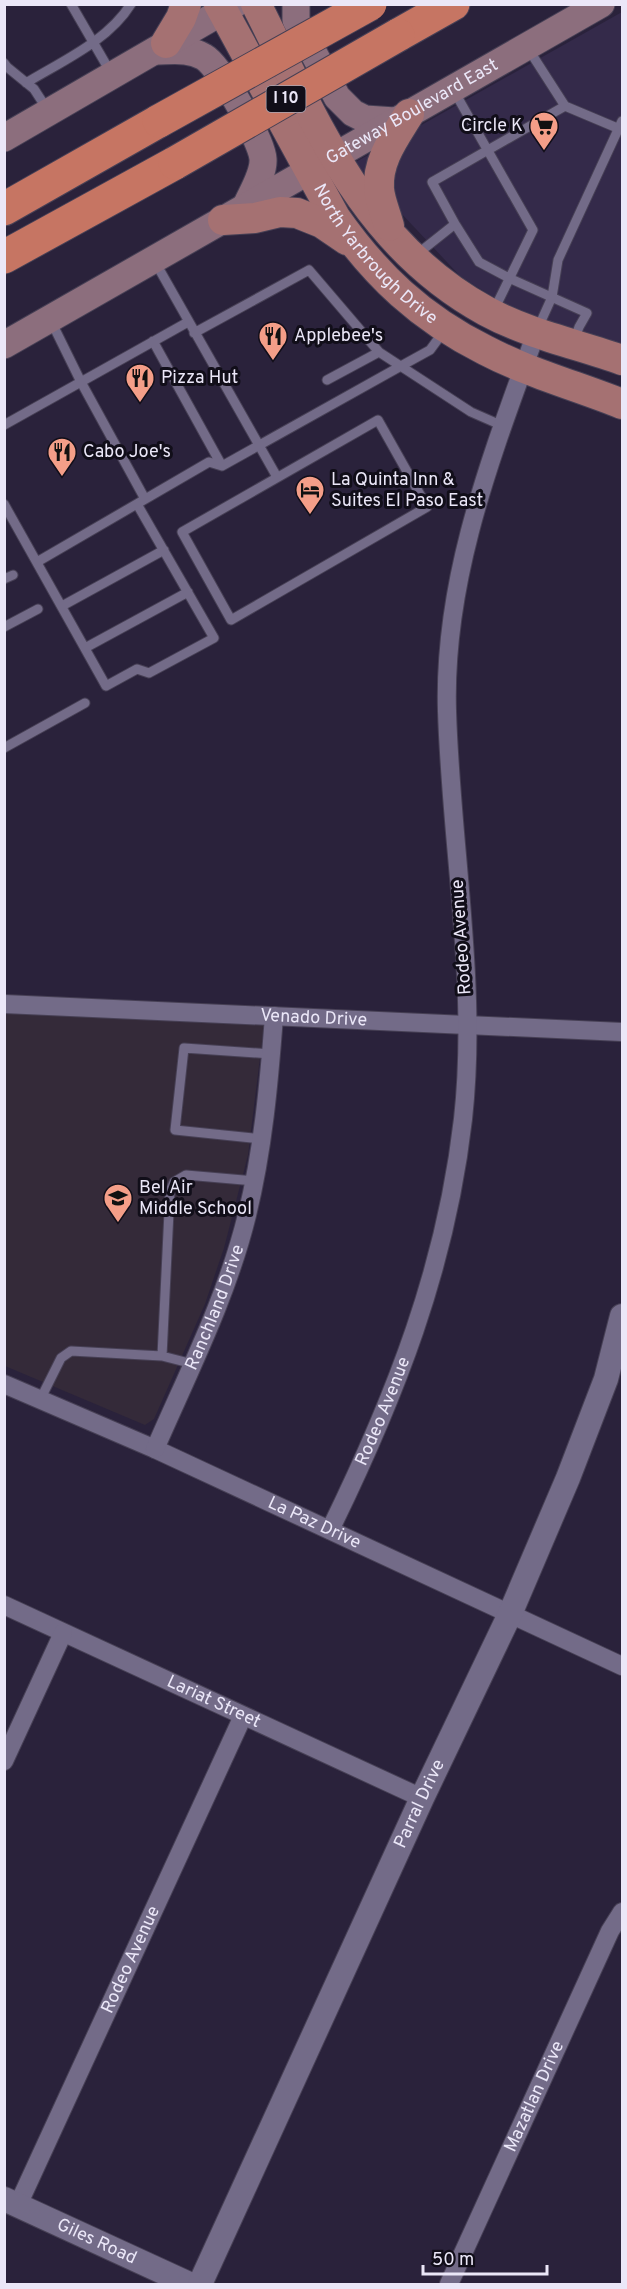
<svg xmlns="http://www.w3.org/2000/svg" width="627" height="2289" font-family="Overpass,sans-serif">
  <rect width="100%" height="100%" fill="#2a223b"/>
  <!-- built -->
  <path fill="#342a4a" d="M622,12V352L510,308L460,276L354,163Z"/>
  <!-- education -->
  <path fill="#342a39" d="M4,1008L264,1025L248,1155L224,1248L205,1304L154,1419L145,1425L5,1366Z"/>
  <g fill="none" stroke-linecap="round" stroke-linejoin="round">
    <!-- service casing -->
    <g stroke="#474055" stroke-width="11">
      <path id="service" d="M71,4L111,73
        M529,50L565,106L622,130
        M4,63L7,67L34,89L47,109
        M26,83C62,61 108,41 131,4
        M454,91L533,230L493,312
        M565,106L432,182L455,224L479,262L509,278L587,313L579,327L574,341
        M416,255L455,224
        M154,260L277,477
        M51,321L81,382L145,499
        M538,328L552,297L558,260L622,121
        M194,333L309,270L379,352L471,412L503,426
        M153,341L222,466
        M327,380L379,352
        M378,420L427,507L231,620L182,532Z
        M4,425L188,322
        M4,504L106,686L137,669L149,673L214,638L137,504
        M37,562L209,462L222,466L401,366L430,350L444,331
        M4,579L13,575
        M62,606L164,550
        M4,627L38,609
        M85,648L188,592
        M4,748L85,703
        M262,1139L175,1130L184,1048L271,1054
        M193,1364L162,1356L170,1191L174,1182L186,1175L255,1181
        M41,1398L61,1358L71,1351L162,1356"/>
    </g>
    <!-- minor casing -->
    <g stroke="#474055" stroke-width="20">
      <g id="minor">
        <path id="s1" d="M4,1004L622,1032"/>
        <path id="s2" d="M4,1384L155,1449L622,1666"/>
        <path id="s3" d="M155,1449C188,1373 227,1297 247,1215C263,1150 269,1083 274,1016"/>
        <path id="s4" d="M330,1530C395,1397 446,1268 463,1119C478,984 451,847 447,711C443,578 492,455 536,333"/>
        <path id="s5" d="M4,1605L422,1798"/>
        <path d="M4,1761L63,1633"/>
        <path id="s6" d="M18,2205L243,1716"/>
        <path id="s7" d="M449,2284L610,1931L622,1912"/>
      </g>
    </g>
    <!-- tertiary casing -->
    <g stroke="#474055" stroke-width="26">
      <g id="tertiary">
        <path id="s8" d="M4,2199L189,2284"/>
        <path id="s9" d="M200,2284L422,1798L510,1614L568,1478L606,1379L622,1316"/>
      </g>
    </g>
    <!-- secondary casing -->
    <g stroke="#474055" stroke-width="29">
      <g id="secondary">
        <path d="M296,4V20L337,97L353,113L365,119L395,121"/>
        <path d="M155,51C172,51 189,48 204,57C220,66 262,141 263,159C264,174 252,192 246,206"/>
        <path d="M4,138L235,4"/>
        <path id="s10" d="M4,345L601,4"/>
      </g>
    </g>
    <!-- primary casing -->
    <g stroke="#474055" stroke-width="32">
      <g id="primary">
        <path id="s11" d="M219,4L335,217C376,276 421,318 485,350C529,373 577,386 622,404"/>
        <path d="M256,4C317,124 362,243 486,311C528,334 577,344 622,360"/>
        <path d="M166,43L181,18L186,4"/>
        <path d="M223,220L255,218L280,212L297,213L322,223L347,240"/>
        <path d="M389,226C386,214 380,201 379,189C377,160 395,137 409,114"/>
      </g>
    </g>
    <!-- motorway casing -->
    <g stroke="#474055" stroke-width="35">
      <path id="motorway" d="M398,35L453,4
        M4,209L159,121
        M4,257L175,163"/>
    </g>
    <!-- service -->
    <use href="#service" stroke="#736b88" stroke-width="9"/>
    <!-- minor -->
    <use href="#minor" stroke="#736b88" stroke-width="18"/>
    <!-- tertiary -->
    <use href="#tertiary" stroke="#736b88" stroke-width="24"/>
    <!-- secondary -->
    <use href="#secondary" stroke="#8c6e7d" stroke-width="27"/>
    <!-- primary -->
    <use href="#primary" stroke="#a57172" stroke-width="30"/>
    <!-- motorway -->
    <use href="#motorway" stroke="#c67563" stroke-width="33"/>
    <!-- motorway-bridge casing -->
    <g stroke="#474055" stroke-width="35" stroke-linecap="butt">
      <path id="motorway-bridge" d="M159,121L370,4
        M175,163L398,35"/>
    </g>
    <!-- motorway-bridge -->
    <use href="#motorway-bridge" stroke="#c67563" stroke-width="33"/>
  </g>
  <!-- icons -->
  <defs>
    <g id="supermarket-pin" transform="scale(1.5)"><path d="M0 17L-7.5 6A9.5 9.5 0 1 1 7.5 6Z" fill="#f49e88" stroke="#110e19"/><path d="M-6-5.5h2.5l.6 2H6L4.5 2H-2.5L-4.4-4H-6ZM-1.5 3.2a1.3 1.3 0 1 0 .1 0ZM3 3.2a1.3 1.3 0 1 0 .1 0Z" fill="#111"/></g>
    <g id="restaurant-pin" transform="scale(1.5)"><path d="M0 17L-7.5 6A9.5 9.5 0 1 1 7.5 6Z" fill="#f49e88" stroke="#110e19"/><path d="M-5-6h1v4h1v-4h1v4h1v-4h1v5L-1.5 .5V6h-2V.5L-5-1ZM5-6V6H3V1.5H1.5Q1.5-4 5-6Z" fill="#111"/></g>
    <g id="hotel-pin" transform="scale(1.5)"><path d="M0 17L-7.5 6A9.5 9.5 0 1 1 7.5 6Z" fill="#f49e88" stroke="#110e19"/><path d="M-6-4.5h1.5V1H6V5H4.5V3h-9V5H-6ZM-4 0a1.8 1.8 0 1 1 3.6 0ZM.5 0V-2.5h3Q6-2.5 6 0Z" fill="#111"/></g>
    <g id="school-pin" transform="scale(1.5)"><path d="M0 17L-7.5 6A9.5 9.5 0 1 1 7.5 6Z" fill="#f49e88" stroke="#110e19"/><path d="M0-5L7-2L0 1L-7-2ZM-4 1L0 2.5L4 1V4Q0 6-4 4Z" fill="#111"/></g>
  </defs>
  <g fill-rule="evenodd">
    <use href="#supermarket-pin" x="544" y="126"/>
    <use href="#restaurant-pin" x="273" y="336"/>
    <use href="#restaurant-pin" x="140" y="378"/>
    <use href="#restaurant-pin" x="62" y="452"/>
    <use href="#hotel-pin" x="310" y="490"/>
    <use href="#school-pin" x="118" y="1198"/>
  </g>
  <g text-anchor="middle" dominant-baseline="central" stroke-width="6" stroke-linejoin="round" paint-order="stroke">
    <!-- shield labels -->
    <rect fill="#110e19" stroke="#aaa6b5" stroke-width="1.5" x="266.5" y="86" width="39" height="26" rx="4.5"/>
    <g font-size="16" font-weight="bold" fill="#ebe7f8">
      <text x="286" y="99">I 10</text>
    </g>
    <!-- street labels -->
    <g font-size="18" fill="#ebe7f8" stroke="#110e19">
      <text stroke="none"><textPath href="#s10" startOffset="470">Gateway Boulevard East</textPath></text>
      <text stroke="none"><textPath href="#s11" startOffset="297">North Yarbrough Drive</textPath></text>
      <text transform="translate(462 937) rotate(-94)">Rodeo Avenue</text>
      <text stroke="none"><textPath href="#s1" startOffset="310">Venado Drive</textPath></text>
      <text stroke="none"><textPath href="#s3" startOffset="154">Ranchland Drive</textPath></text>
      <text stroke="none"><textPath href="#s4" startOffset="130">Rodeo Avenue</textPath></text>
      <text stroke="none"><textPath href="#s2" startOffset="340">La Paz Drive</textPath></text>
      <text stroke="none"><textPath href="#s5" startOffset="231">Lariat Street</textPath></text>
      <text stroke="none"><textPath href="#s9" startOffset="528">Parral Drive</textPath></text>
      <text stroke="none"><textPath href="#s6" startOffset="270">Rodeo Avenue</textPath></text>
      <text stroke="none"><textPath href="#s7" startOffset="206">Mazatlan Drive</textPath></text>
      <text stroke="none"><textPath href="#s8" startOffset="102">Giles Road</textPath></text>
    </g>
    <!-- poi labels -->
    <g font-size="18" fill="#ebe7f8" stroke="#110e19" text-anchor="start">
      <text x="523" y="126" text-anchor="end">Circle K</text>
      <text x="294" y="336">Applebee's</text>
      <text x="161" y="378">Pizza Hut</text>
      <text x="83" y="452">Cabo Joe's</text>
      <text x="331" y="480">La Quinta Inn &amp;<tspan x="331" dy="21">Suites El Paso East</tspan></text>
      <text x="139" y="1188">Bel Air<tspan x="139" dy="21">Middle School</tspan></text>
    </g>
  </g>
  <!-- border -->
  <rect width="627" height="2289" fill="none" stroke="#ebe7f8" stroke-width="12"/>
  <!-- scale -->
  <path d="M423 2265v9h124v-9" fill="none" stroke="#ebe7f8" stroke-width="3"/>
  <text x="432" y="2265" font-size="18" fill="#ebe7f8" stroke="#110e19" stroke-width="4.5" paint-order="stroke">50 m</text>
</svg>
